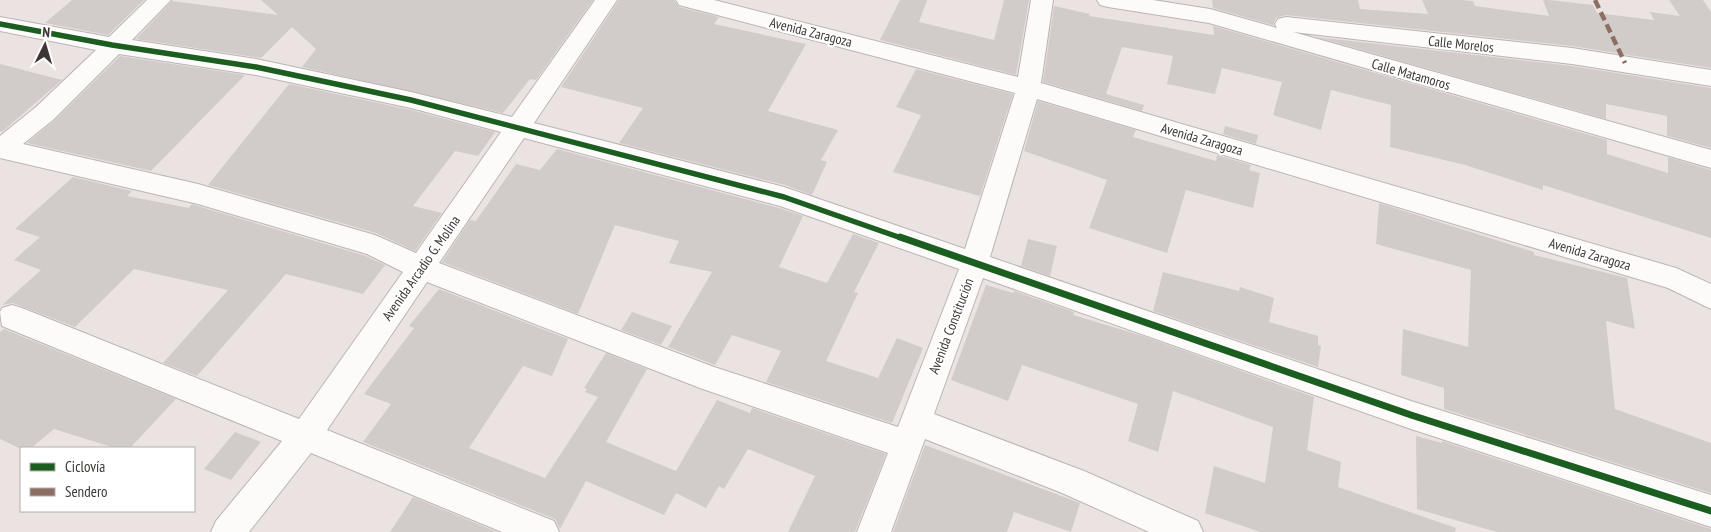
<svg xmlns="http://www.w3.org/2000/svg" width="1711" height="532" font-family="'PT Sans Narrow',sans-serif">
  <rect width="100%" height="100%" fill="#eae3e1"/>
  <!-- building -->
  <path fill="#d1ccca" d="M72,0H144L108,35L45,23Z
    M261,0H593L536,80L530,79L503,113L302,67L316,49L292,27L261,58L136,39L172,1L278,15Z
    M619,0H674L679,7L719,17L714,24L806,44L768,111L838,130L821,160L827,162L812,195L785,185L619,143L643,108L561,87Z
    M900,0H927L919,22L994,40L1004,0H1029L1016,75L880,40Z
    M1212,0H1358L1360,9L1428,14L1422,0H1461L1473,1L1475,6L1549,16L1543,0H1550L1593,5L1597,13L1654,20L1650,12L1680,16L1669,0H1703L1711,12V68L1572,46L1286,15L1276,18L1273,25L1213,8Z
    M1054,6L1090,14L1089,16L1214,35L1213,26L1607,140V154L1668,173V157L1711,170V238L1543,185V190L1465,165L1390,147L1391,105L1331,90L1321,130L1273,115L1282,82L1222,68L1215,94L1167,84L1173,56L1122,47L1106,94L1144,105L1142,111L1043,82Z
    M1316,37L1572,66L1711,88V148L1667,136V116L1606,104V119Z
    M120,56L245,75L151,171L27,143L55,120Z
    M0,64L62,80L2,132L0,131Z
    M916,69L1013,94L980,196L893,172L921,115L896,107Z
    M289,84L411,110L495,132L478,156L455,151L413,206L442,213L415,251L376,233L208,185Z
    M1038,101L1136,130L1133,137L1216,161L1217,155L1251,165L1249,170L1260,173L1253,208L1186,190L1167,253L1089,228L1107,180L1024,151Z
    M1225,126L1258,135L1256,144L1223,134Z
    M557,149L779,208L803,216L779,267L827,283L853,234L879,243L854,292L858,293L826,361L878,378L897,338L923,348L892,423L766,382L781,351L732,335L715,365L668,347L712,272L669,263L679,241L615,225L578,314L442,262L470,220L476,221L516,164L540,170Z
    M73,177L132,191L127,196L189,208L192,204L198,206L366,256L385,265L363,294L286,274L197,376L163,363L228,290L134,269L75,327L13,303L2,305L41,270L14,260L40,237L15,229Z
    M1379,203L1534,252V255L1627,278L1635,329L1606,321L1615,409L1711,443V493L1444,409V388L1401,375L1403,329L1468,347L1471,270L1376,244Z
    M1028,239L1057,246L1050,276L1021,266Z
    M1163,272L1239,291L1240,287L1274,298L1269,322L1318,336V345L1321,346L1318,367L1153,311Z
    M986,285L1013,293L1014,291L1074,312L1073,315L1146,337L1314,397L1307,450L1341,462L1338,487L1456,528L1455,532H1260L1205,513L1214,466L1265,483L1273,427L1173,391L1158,452L1128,441L1138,404L1022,365L1008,401L951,380Z
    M439,289L568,339L552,376L523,366L469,448L545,478L598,397L585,392L587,389L584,388L606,353L647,369L606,442L676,471L717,400L750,413L752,408L886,454L855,532H788L815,476L748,449L724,489L719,486L706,508L676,493L664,515L586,481L560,529L555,519L363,442L391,404L364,394L414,328L409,326Z
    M632,312L672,326L661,345L621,330Z
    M4,329L176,399L130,448H115L54,429L31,448L21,449L0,439V332Z
    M235,432L261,442L231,480L204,469Z
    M1416,436L1442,443V441L1711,529V532H1497L1417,509Z
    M925,445L1080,503L1071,532L1014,512L1007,532H893Z
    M413,497L497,532H390Z"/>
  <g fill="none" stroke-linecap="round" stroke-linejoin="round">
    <!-- minor casing -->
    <g stroke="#bbb5b3" stroke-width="2">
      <path id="minor" d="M147,0H171L132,40L256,59L411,92L512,117L595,0H617L534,123L784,187L965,249L1015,93L679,5L676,0H714L1018,77L1031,0H1053L1041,83L1676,268L1711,284V309L1668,288L1037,99L990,257L1411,401L1711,495V527L1411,429L983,278L934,414L1084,471L1198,521L1203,532H1149L1062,493L925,439L891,532H857L888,453L700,388L427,282L327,430L554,521L559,532H502L311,453L249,532H211L216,521L282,441L2,326L0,312L2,308L12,305L22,308L299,419L403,272L367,254L198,204L0,158V136L36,107L96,50L0,31V17L109,37ZM119,54L256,75L411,108L501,132L416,253L375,235L198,184L23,144L54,119ZM524,138L780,206L959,269L898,427L714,367L439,263Z
        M1097,0H1153L1210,9L1277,28L1275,24L1278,19L1286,17L1572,48L1711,70V86L1572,64L1293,32L1711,150V168L1209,23L1108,7L1100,5Z"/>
    </g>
    <!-- minor -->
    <use href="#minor" fill="#fcfbfa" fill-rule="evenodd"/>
    <!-- quiet -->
    <path stroke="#8d6e63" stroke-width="4.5" stroke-dasharray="9 4.5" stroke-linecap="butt" d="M1595,0L1625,63"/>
    <!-- cycleway-far1 casing -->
    <g stroke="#fff" stroke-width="8">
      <path id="cycleway-far1" d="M0,24L112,45L256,67L411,100L784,197L904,239"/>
    </g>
    <!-- cycleway casing -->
    <g stroke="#fff" stroke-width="10">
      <path id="cycleway" d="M900,237L1411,415L1711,511"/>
    </g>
    <!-- cycleway-far1 -->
    <use href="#cycleway-far1" stroke="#1b5e20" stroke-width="5.5"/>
    <!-- cycleway -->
    <use href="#cycleway" stroke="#1b5e20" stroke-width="7"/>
  </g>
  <g text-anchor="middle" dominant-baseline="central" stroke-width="4.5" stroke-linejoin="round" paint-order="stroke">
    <!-- street labels -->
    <g font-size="14" fill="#3c3735" stroke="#fff">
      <text transform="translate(811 32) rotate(14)">Avenida Zaragoza</text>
      <text transform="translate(1461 44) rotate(6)">Calle Morelos</text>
      <text transform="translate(1411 74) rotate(16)">Calle Matamoros</text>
      <text transform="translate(1202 139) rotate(16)">Avenida Zaragoza</text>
      <text transform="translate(1590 254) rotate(16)">Avenida Zaragoza</text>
      <text transform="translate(421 268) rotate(-55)">Avenida Arcadio G. Molina</text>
      <text transform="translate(951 326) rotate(-69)">Avenida Constitución</text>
    </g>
  </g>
  <!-- legend -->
  <rect x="20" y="447" width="175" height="65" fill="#ffffff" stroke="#b1afae"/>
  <rect x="30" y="463" width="25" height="8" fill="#1b5e20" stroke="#b1afae"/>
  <text x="65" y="472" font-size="15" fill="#3c3735">Ciclovía</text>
  <rect x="30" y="488" width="25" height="8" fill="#8d6e63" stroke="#b1afae"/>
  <text x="65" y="497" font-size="15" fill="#3c3735">Sendero</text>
  <!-- north arrow -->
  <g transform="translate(45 45) rotate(5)" stroke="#ffffff" stroke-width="4" paint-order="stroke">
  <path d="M0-4L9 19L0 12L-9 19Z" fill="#3c3735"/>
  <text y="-8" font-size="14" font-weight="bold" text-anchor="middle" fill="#3c3735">N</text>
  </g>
</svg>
